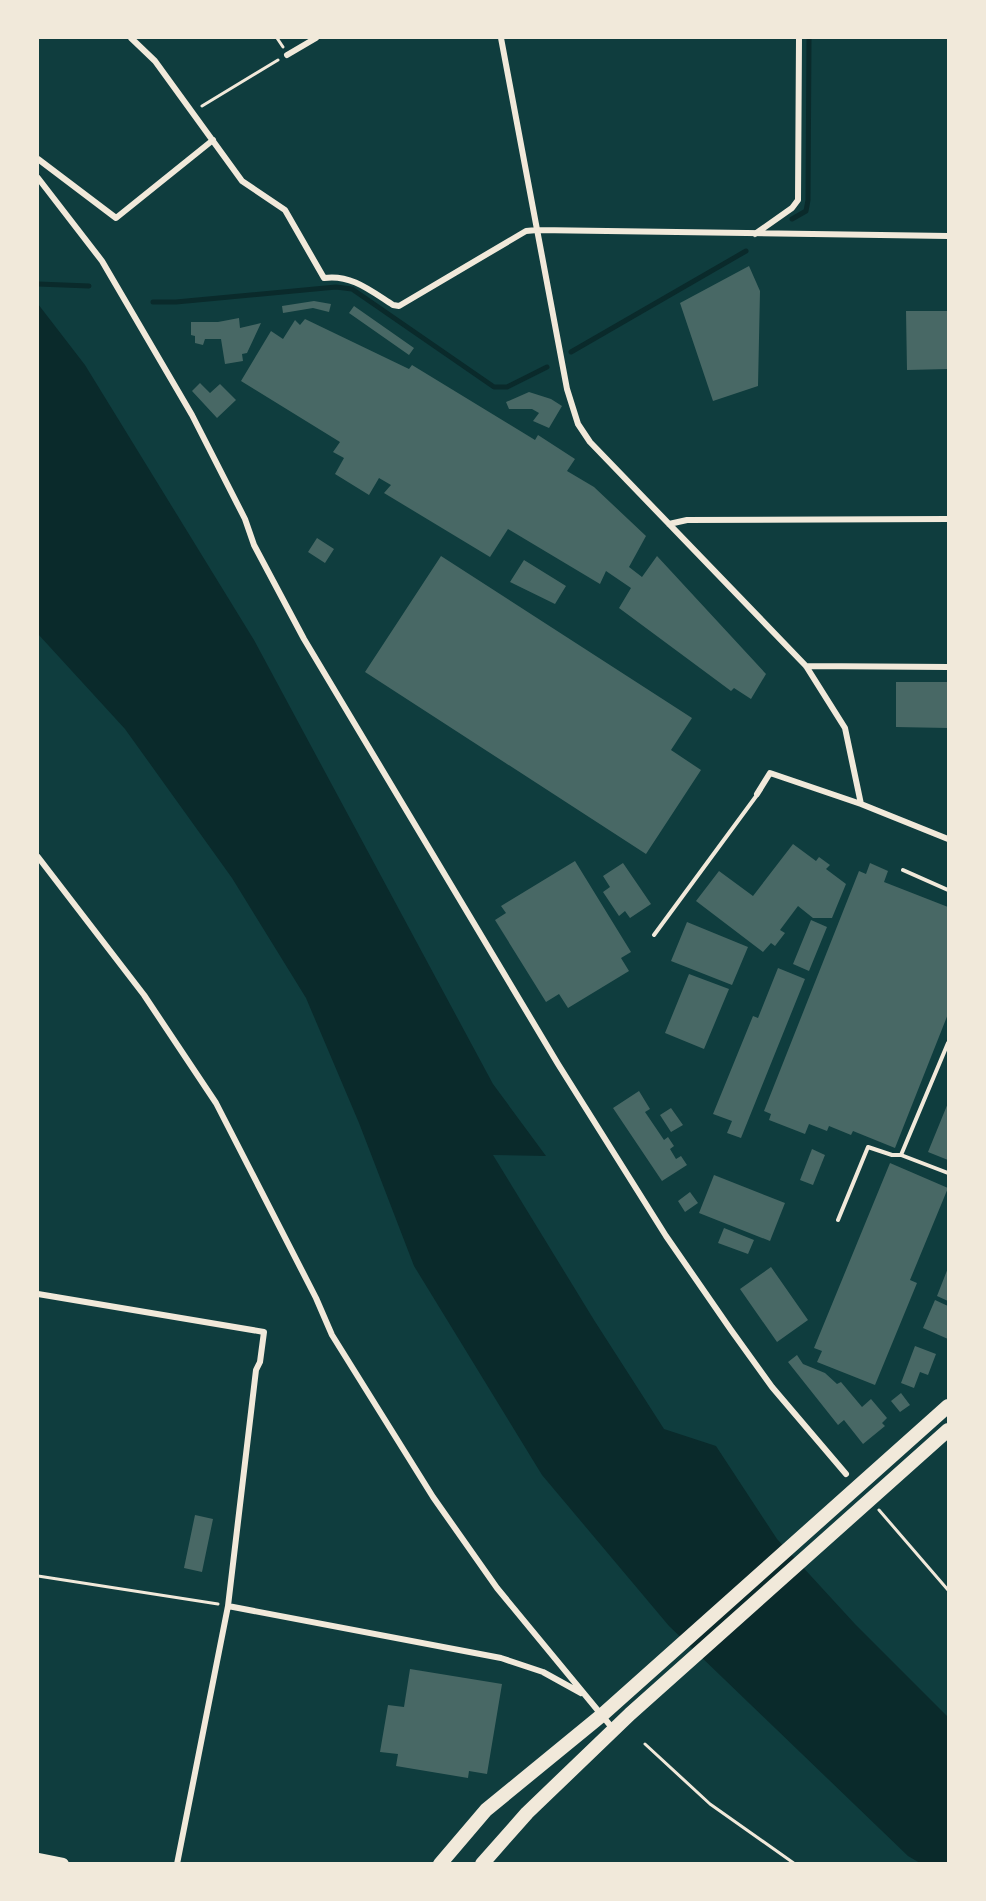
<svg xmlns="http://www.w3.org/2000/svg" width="986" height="1901" font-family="Karla,sans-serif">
  <rect width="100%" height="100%" fill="#0f3d3e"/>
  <!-- water -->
  <path fill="#0a2a2b" d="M38,304L85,365L254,640L493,1084L546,1156L493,1155L594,1320L664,1429L716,1446L777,1539L855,1624L948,1717V1863H920L908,1856L669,1626L542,1475L414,1266L359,1123L306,998L232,878L125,729L38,634Z"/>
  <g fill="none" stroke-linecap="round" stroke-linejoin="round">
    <!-- stream -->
    <path stroke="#0a2a2b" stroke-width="5" d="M792,219L806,211L808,200L809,38
      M38,284L89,286
      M153,302H176L336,287L352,289L494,387H507L547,367
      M571,352L746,251"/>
  </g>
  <!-- building -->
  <path fill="#486865" d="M749,266L760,291L758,386L713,401L680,303Z
    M314,301L331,304L329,312L313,308L283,313L282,306Z
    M354,306L414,348L409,355L349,313Z
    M906,311H948V369L907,370Z
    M239,318L240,328L261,323L247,353L242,354L243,361L225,364L221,339H205L203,345L195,343V336L191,335V322H218Z
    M305,319L409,369L412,365L535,440L538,435L575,459L567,471L594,487L646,536L629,567L642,577L657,556L766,674L751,699L734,688L731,691L619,608L631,588L606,571L600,584L508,529L490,557L384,493L391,485L379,478L369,495L335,474L344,458L333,452L340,442L241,381L271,331L283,339L295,320L300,325Z
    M200,383L210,393L220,384L236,400L217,418L192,391Z
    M529,392L551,399L562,406L549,428L533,421L539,413L532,409H509L506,402Z
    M317,538L334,549L325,563L308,552Z
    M441,556L692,718L671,750L701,770L646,854L365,672Z
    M524,560L566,586L555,604L510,582Z
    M896,682H948V728L896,727Z
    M793,844L816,861L819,857L830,865L826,869L846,884L832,918H813L798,906L780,930L785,933L775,946L771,943L763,952L696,901L719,871L753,896Z
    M575,861L631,952L621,958L629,971L568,1008L559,994L546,1002L495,920L506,913L501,906Z
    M623,863L651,904L630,918L625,911L619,916L603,892L610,887L603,876Z
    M870,863L888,871L884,882L948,907V1014L895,1148L853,1131L851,1135L829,1126L827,1131L809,1124L805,1134L769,1120L771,1114L764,1111L859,871L866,874Z
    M811,920L827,927L809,971L793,964Z
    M687,922L748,947L732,985L671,961Z
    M778,968L805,979L741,1138L727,1133L732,1121L713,1114L753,1016L758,1018Z
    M689,974L729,989L704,1049L665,1033Z
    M639,1091L650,1109L645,1112L664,1140L668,1137L674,1146L670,1149L676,1159L681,1156L687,1165L662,1181L613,1108Z
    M948,1103V1160L928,1152Z
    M671,1108L683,1125L671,1132L660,1115Z
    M812,1149L825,1155L813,1185L800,1180Z
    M890,1163L948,1188L910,1280L917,1283L875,1385L817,1362L822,1351L814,1348Z
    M714,1175L785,1203L770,1241L699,1213Z
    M690,1192L698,1203L685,1212L678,1201Z
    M724,1228L754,1240L748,1254L718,1243Z
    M771,1267L808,1320L777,1342L740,1289Z
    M948,1268V1301L937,1296Z
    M935,1300L948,1306V1339L923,1328Z
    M915,1346L936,1354L928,1375L920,1372L914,1388L901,1383Z
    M797,1355L803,1364L825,1373L837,1384L841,1382L862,1407L871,1399L887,1418L882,1423L885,1426L863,1444L844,1420L838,1425L788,1362Z
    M901,1393L910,1405L900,1412L891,1401Z
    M195,1515L213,1519L202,1572L184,1568Z
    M410,1669L502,1684L487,1774L469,1771L468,1778L396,1766L398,1754L380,1752L388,1705L404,1707Z"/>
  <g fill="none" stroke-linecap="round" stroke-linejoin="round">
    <!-- path -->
    <path stroke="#f1e9da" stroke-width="3" d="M277,38L283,47
      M202,106L278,60
      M879,1510L948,1590
      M38,1576L218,1604
      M645,1744L710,1804L795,1864"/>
    <!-- service -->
    <path stroke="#f1e9da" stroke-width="4" d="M903,870L948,890
      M654,935L757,795
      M948,1043L901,1155L948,1173
      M838,1220L868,1147L892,1155H901"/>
    <!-- minor -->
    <path stroke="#f1e9da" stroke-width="6" d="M131,38L155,61L242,181L285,210L324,278C351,274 371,291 393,305L399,306L526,231L537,230L948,236
      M501,38L567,389L578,424L590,442L806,666L845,728L861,804L948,839
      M287,55L316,38
      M38,159L116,218L213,140
      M38,178L102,261L192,415L245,519L254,545L304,639L558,1064L666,1236L731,1330L772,1387L846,1474
      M755,234L792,208L798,200L799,38
      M669,524L687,520L948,519
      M806,666L948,667
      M757,794L770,773L861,804
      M38,857L144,995L216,1103L316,1298L332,1335L433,1497L497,1588L614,1730
      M38,1294L264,1332L260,1362L256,1370L228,1606L177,1864
      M228,1606L501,1658L543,1672L581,1693"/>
    <!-- secondary -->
    <path stroke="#f1e9da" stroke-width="12" d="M38,1859L63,1864"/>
    <!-- trunk -->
    <path stroke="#f1e9da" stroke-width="14" d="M440,1864L486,1810L602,1715L948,1406
      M482,1864L527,1813L630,1714L948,1430"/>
  </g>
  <!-- border -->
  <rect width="986" height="1901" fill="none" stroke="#f1e9da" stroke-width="78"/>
</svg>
